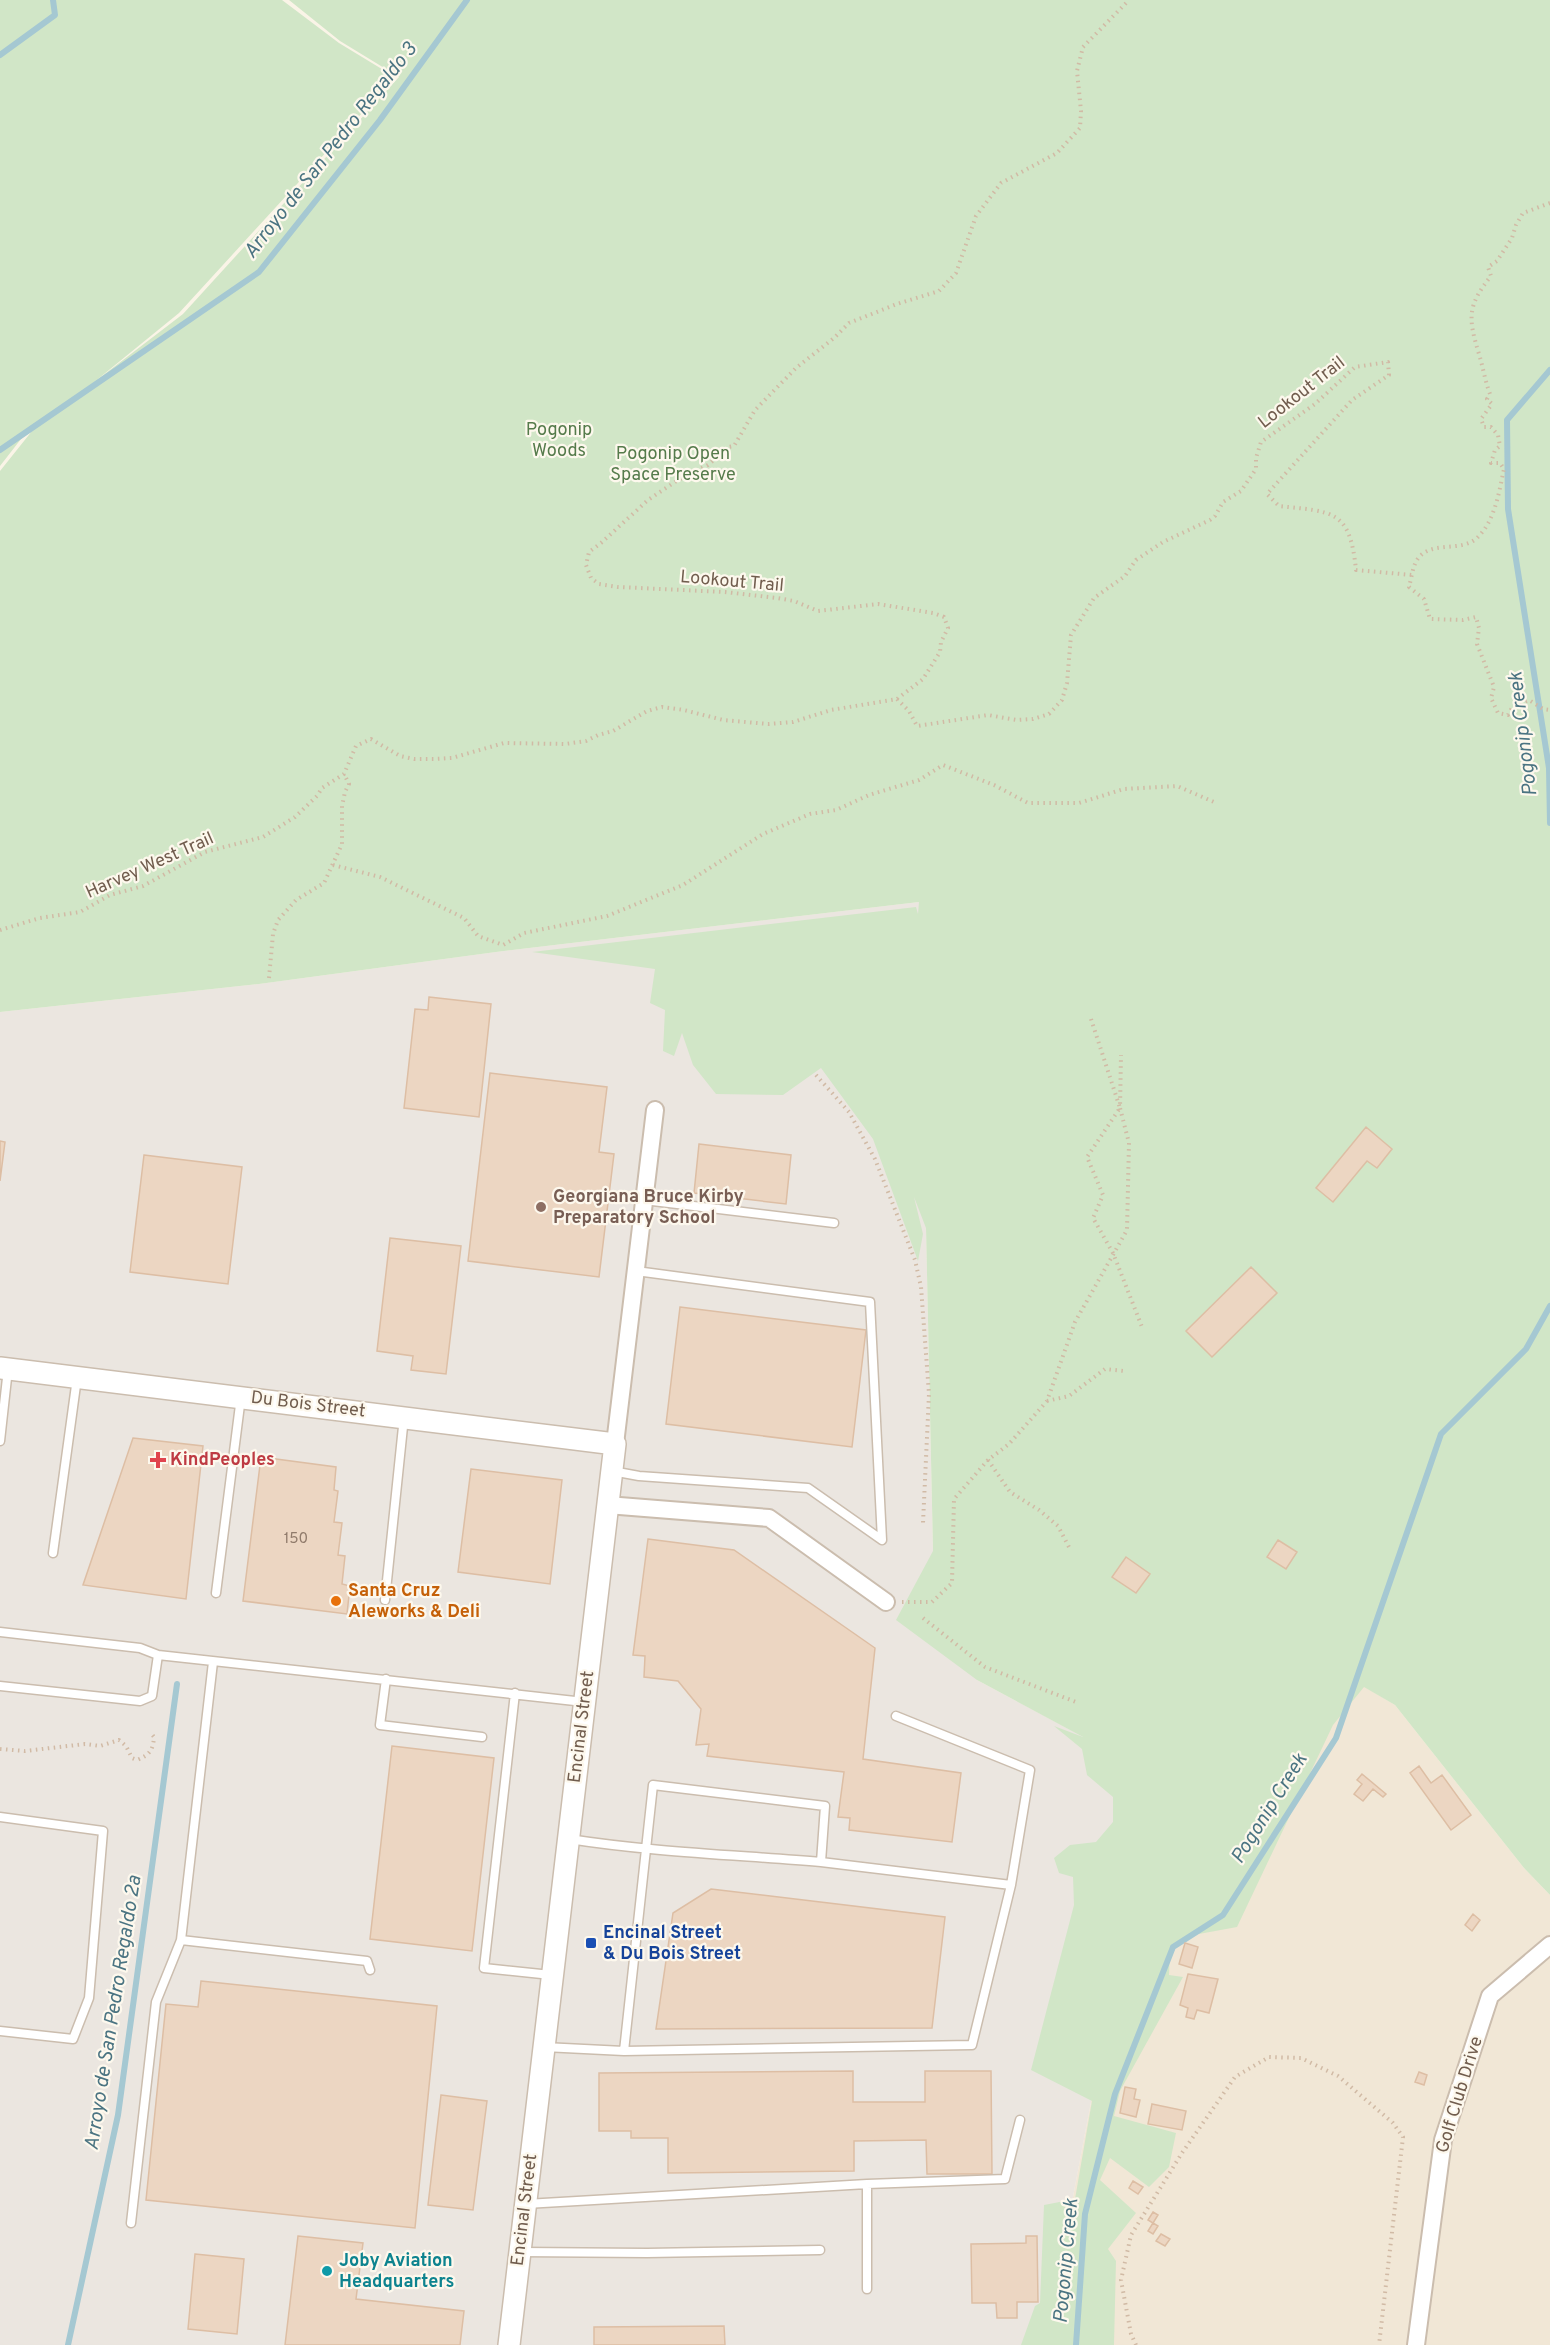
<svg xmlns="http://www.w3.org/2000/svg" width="1550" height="2345" font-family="Overpass,sans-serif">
  <rect width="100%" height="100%" fill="#faf4e7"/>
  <!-- residential -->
  <path fill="#f1e7d6" d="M1292,1664L1329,1665L1395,1705L1524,1868L1550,1895V2345H1045L1111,1996L1192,1752L1264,1707Z"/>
  <!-- industrial -->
  <path fill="#ebe6e0" d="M919,902L933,1552L977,1680L1091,1741L1183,1778L1111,1996L1045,2345H0V1012L259,984L496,952Z"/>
  <!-- green -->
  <path fill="#d1e6c7" d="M0,0H282L339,43L395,77L179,313L93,383L183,314L399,77L340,41L289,0H1550V1895L1524,1868L1395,1705L1364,1687L1333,1725L1237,1927L1188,1936L1170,1949L1169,1975L1183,1977L1120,2091L1114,2116L1176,2133L1169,2167L1149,2187L1110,2158L1100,2180L1136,2213L1108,2249L1116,2261L1114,2345H1021L1035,2306L1040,2303L1044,2205L1075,2199L1092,2101L1031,2070L1074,1905L1073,1877L1059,1873L1054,1858L1070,1845L1096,1842L1113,1822V1797L1087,1775L1082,1749L1054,1726L1083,1737L977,1680L896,1620L933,1551L926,1228L914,1197L923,1234L918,1261L873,1139L821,1068L783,1095L716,1094L693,1065L682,1033L674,1056L663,1051L665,1010L650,1003L655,969L532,952L916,907L918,914L919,902L496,952L259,984L0,1012V471L32,431L21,439L0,466Z"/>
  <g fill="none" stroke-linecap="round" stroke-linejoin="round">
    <!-- stream -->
    <path stroke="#a5c8d2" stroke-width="6" d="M0,55L55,15L53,0
      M1550,370L1507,420L1508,509L1549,768L1550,823
      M0,450L259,272L380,120L467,0
      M68,2345L118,2115L177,1684
      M1076,2345L1085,2214L1115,2094L1173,1947L1223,1915L1336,1738L1441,1434L1526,1349L1550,1306"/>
  </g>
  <!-- building -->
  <path fill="#ecd6c2" stroke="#ddbea4" stroke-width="1.5" d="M429,997L491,1004L479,1117L404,1108L415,1009L428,1010Z
    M490,1073L607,1087L599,1152L614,1154L599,1277L468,1261Z
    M1366,1127L1392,1149L1377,1168L1367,1161L1333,1202L1316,1188Z
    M0,1141L5,1142L0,1181Z
    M699,1144L791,1155L786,1204L694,1193Z
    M144,1155L242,1167L228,1284L130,1272Z
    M390,1238L461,1246L446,1374L411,1370L413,1356L377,1351Z
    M1251,1267L1277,1293L1212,1357L1186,1331Z
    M680,1307L866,1330L852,1447L666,1424Z
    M133,1438L203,1446L186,1599L83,1585Z
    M261,1457L336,1467L334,1490L338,1491L334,1522L342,1523L338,1555L345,1556L342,1584L350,1586L347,1614L243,1601Z
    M471,1469L562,1480L550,1584L458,1572Z
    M648,1539L734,1550L875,1648L863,1759L961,1773L952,1842L849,1830L850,1818L838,1817L844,1772L707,1756L709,1744L696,1745L701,1709L678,1681L644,1677L645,1656L633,1655Z
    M1278,1540L1297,1552L1286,1569L1267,1557Z
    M1126,1557L1150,1574L1136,1593L1112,1577Z
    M392,1746L494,1758L472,1951L370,1939Z
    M1419,1766L1431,1783L1442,1775L1471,1815L1451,1830L1410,1773Z
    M1362,1774L1386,1794L1383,1797L1373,1789L1363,1801L1354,1794L1362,1784L1357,1780Z
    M711,1889L945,1917L932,2028L656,2029L673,1913Z
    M1473,1914L1480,1920L1472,1931L1465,1925Z
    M1185,1943L1198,1947L1192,1968L1179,1964Z
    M1188,1974L1218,1979L1209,2013L1197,2010L1194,2019L1186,2017L1188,2008L1180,2005Z
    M201,1981L437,2006L415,2228L146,2200L166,2004L198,2007Z
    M853,2071V2102H925V2071H991L992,2174H927L926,2140L854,2141V2171L668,2173V2138H631V2131H599V2073Z
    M1419,2072L1427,2075L1424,2085L1415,2082Z
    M1125,2087L1136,2089L1134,2099L1140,2100L1136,2117L1120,2113Z
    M441,2095L487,2101L473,2210L428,2205Z
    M1152,2104L1186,2111L1182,2130L1148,2124Z
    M1133,2181L1143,2187L1138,2194L1129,2188Z
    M1153,2212L1158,2215L1153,2223L1158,2226L1153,2234L1148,2231L1153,2223L1148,2220Z
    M1161,2234L1170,2239L1165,2246L1156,2241Z
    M298,2236L363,2243L356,2299L464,2311L460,2345H285Z
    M1026,2236H1037L1038,2302H1017V2318H997L996,2303H972L971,2244L1026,2243Z
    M195,2254L244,2259L237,2334L188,2329Z
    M724,2326L725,2345H594V2327Z"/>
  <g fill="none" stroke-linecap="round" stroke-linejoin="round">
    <!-- service casing -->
    <g stroke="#cbbdae" stroke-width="11">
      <path id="service" d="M644,1200L834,1223
        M0,1441L8,1369
        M612,1471L639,1476L808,1488L882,1540L870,1302L636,1271
        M53,1553L77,1378
        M216,1593L241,1397
        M385,1600L404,1417
        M0,1632L140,1648L158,1655L152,1696L140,1701L0,1686
        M158,1655L584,1702
        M386,1679L380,1725L482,1737
        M515,1693L484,1968L551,1975
        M0,1817L103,1831L89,1998L73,2039L0,2031
        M569,1839C652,1852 738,1855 821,1862L825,1806L653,1785L624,2051L972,2045L1011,1885
        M821,1862L1011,1885L1030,1770L896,1716
        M181,1940L367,1961L370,1970
        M544,2047L624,2051
        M526,2204L867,2184
        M131,2223L156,2002L181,1940L213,1662
        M520,2252L647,2253L820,2250
        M867,2289V2184L1005,2179L1020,2120"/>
    </g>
    <!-- minor casing -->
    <g stroke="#cbbdae" stroke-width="20">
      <path id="minor" d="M615,1444L655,1110
        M607,1505L769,1518L886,1602
        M1416,2345L1443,2140L1490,1996L1550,1945"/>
    </g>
    <!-- tertiary casing -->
    <g stroke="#cbbdae" stroke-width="24">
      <path id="tertiary" d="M0,1368L615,1444L509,2345"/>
    </g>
    <!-- path -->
    <path stroke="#d1baa5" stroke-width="4" stroke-dasharray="1.5 4.5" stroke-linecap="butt" d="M1550,203L1523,213L1516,225L1512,238L1497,261L1488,267L1491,276C1467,306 1468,318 1479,354C1483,367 1485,381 1490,394L1487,399L1492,404L1481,419L1484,427H1491L1498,435L1500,446L1495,450L1491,463H1500L1504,469C1499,492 1495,521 1477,538C1459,554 1426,538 1415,564C1412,571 1411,580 1409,587L1424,599L1430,619L1463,620L1476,617L1479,628L1477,644L1494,687L1491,698L1498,713L1508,715L1513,706L1529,700L1543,709L1550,710
      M897,699L909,711L917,726L988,715L1017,720L1033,719L1049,714L1062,700L1067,683L1071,635L1094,598L1125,576L1136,560L1163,542L1210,520L1215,516L1223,502L1241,491L1256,469V458L1261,442L1315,404L1355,367L1388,362L1389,375L1352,400L1267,494L1279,506C1333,512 1350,509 1356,570L1412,575
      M333,865L380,877L464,918L478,936L503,945L524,933L607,916L683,885L763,834L810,814L836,810L869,795L919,780L943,765L994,785L1028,803H1079L1124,789L1177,786L1214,802
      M0,930L40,918L80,912L110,895L143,886L205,852L263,837L295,817L317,796L322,788L344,774L356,746L371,739L400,756L414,759H434L452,758L504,743L565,744L586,741L598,735L613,731L647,711L662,707L684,710L723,720L768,724L793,722L831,710L897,699L923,679L940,652L941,642L948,628L944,617L933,613L878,604L818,611L794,601L777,598L725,592L618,587L599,584L591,578L586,565L589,552L601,543L648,500L678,480L708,465L728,447L734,446L755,410L796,368L834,338L849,323L897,304L939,291L956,273L976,216L1001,183L1057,153L1080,128L1081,111L1077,71L1083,47L1129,0
      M269,978L273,934L278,920L296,900L324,883L342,844V806L345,792L349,784L344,774
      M1091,1019L1120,1108L1087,1157L1103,1195L1093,1218L1113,1253L1142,1327
      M816,1075L849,1112L875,1159L915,1260L921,1287L929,1394L923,1523
      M1047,1401L1069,1396L1105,1369L1124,1371
      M988,1460L1010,1492L1039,1510L1058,1526L1071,1551
      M902,1602H932L952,1583L954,1499L988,1460L1009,1444L1047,1401L1075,1322L1127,1230L1129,1143L1120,1108L1121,1055
      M923,1618L985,1667L1076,1702
      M0,1749L25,1751L85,1744L100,1746L119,1740L126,1746L132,1758L137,1760C149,1755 153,1751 154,1737L150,1732
      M1136,2345L1131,2334L1121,2280L1131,2235L1182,2153L1235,2077L1269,2057L1301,2058L1338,2076L1393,2123L1403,2137L1379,2345"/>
    <!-- service -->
    <use href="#service" stroke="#fff" stroke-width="8"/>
    <!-- minor -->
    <use href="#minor" stroke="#fff" stroke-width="16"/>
    <!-- tertiary -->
    <use href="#tertiary" stroke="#fff" stroke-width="21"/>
  </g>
  <!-- markers -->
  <circle fill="#8d6e63" stroke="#fdf8ed" stroke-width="2" cx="541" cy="1207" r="6"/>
  <path fill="#e0444e" stroke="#fdf8ed" stroke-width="2" d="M155 1451h6v6h6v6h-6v6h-6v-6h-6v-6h6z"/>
  <circle fill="#e8710a" stroke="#fdf8ed" stroke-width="2" cx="336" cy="1601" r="6"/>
  <rect fill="#1a4fb4" stroke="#fdf8ed" stroke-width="2" x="585" y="1937" width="12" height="12" rx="3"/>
  <circle fill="#0f9aa8" stroke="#fdf8ed" stroke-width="2" cx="327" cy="2271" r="6"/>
  <g text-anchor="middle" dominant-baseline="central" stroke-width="4.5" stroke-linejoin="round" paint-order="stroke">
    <!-- number labels -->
    <g font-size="15" fill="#907b6b">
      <text x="296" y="1539">150</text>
    </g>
    <!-- street labels -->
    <g font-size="18" fill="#715d4e" stroke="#fdf8ed">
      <text transform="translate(1302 393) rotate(-38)">Lookout Trail</text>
      <text transform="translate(732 582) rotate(5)">Lookout Trail</text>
      <text transform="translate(150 866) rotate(-24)">Harvey West Trail</text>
      <text transform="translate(308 1405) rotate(7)">Du Bois Street</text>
      <text transform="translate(582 1727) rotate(-83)">Encinal Street</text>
      <text transform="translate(1460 2095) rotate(-73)">Golf Club Drive</text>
      <text transform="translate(525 2210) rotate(-83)">Encinal Street</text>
    </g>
    <!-- park labels -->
    <g font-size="18" fill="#557b4b" stroke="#fdf8ed">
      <text x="559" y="430">Pogonip<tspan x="559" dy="21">Woods</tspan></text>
      <text x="673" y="454">Pogonip Open<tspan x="673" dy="21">Space Preserve</tspan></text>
    </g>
    <!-- education labels -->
    <g font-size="18" font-weight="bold" fill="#785e54" stroke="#fdf8ed" text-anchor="start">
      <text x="553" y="1197">Georgiana Bruce Kirby<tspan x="553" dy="21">Preparatory School</tspan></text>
    </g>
    <!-- health labels -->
    <g font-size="18" font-weight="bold" fill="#be3a42" stroke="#fdf8ed" text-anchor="start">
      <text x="170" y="1460">KindPeoples</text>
    </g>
    <!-- food labels -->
    <g font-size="18" font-weight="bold" fill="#c56008" stroke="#fdf8ed" text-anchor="start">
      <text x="348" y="1591">Santa Cruz<tspan x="348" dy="21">Aleworks &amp; Deli</tspan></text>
    </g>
    <!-- transit labels -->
    <g font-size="18" font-weight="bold" fill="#164399" stroke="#fdf8ed" text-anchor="start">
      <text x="603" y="1933">Encinal Street<tspan x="603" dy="21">&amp; Du Bois Street</tspan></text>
    </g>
    <!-- culture labels -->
    <g font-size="18" font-weight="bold" fill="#0d838f" stroke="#fdf8ed" text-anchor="start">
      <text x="339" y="2261">Joby Aviation<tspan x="339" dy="21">Headquarters</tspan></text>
    </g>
    <!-- water labels -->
    <g font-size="20" font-style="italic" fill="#4b7482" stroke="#fdf8ed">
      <text transform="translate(331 151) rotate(-52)">Arroyo de San Pedro Regaldo 3</text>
      <text transform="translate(1524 734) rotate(-97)">Pogonip Creek</text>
      <text transform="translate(1270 1809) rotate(-58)">Pogonip Creek</text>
      <text transform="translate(114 2013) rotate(-81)">Arroyo de San Pedro Regaldo 2a</text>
      <text transform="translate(1067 2261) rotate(-85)">Pogonip Creek</text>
    </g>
  </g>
</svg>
